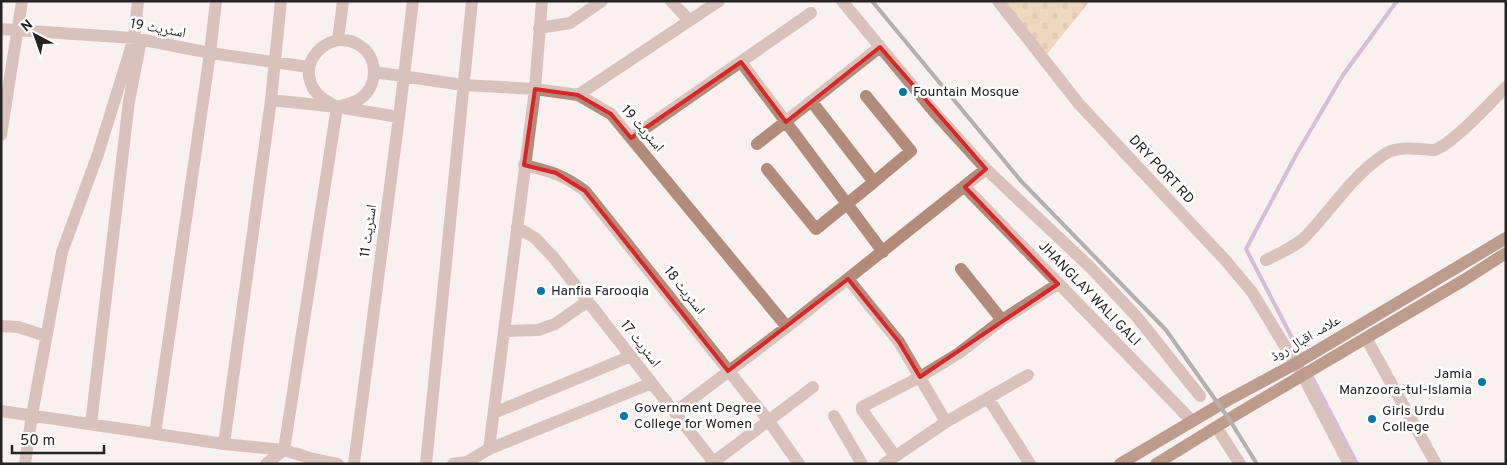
<svg xmlns="http://www.w3.org/2000/svg" width="1507" height="465" font-family="Overpass,'Noto Naskh Arabic',sans-serif">
  <defs>
    <pattern id="cemetery-stones" width="16" height="16" patternUnits="userSpaceOnUse" patternTransform="scale(1.25)"><rect width="16" height="16" fill="#e3b87f"/><path d="M2 7V4a2 2 0 0 1 4 0v3zM10 15v-3a2 2 0 0 1 4 0v3z" fill="#c39e6d"/></pattern>
  </defs>
  <rect width="100%" height="100%" fill="#f9f0f0"/>
  <!-- cemetery -->
  <path fill="url(#cemetery-stones)" d="M998,1H1090L1043,59Z"/>
  <g fill="none" stroke-linecap="round" stroke-linejoin="round">
    <!-- stream -->
    <path stroke="#ac82b6" stroke-width="4" d="M1302,357L1246,249L1296,155L1343,75L1397,1
      M1310,373L1357,464"/>
    <!-- minor -->
    <path stroke="#b28b7a" stroke-width="12" d="M671,1L689,20
      M998,1L1079,104L1226,261L1252,292L1303,376L1349,464
      M539,28L570,23L602,1
      M1,29L134,38L210,53L309,67
      M338,40C345,40 351,40 357,44C379,55 379,86 360,99C353,103 345,105 337,107C328,102 318,97 313,88C301,65 317,45 338,40Z
      M338,40L343,1
      M741,62L883,252
      M374,72L463,85L535,89L578,95L611,114L787,327
      M578,95L719,1
      M271,100L337,107L399,117
      M812,102L874,182L911,151L866,96
      M1,135L22,1
      M631,138L811,13
      M757,144L880,47
      M524,165C550,171 564,175 585,191L768,420L799,464
      M767,169L816,229L874,182
      M986,169L1090,267L1137,317L1200,396
      M965,187L1192,421
      M517,227L535,238L554,258L715,464
      M1266,260C1279,254 1292,248 1303,239C1330,212 1350,178 1382,156C1394,147 1408,148 1422,149C1425,149 1430,150 1434,150C1451,146 1492,101 1506,87
      M961,269L1002,320
      M848,279L899,342L946,422
      M1,326L18,327L46,336
      M504,331L538,330L555,324L588,301
      M1366,338L1436,464
      M988,398L1030,464
      M1,411L224,444L284,450L310,458L338,464
      M675,412L787,327L986,169L935,113L842,1
      M494,413L631,356
      M834,416L862,464
      M91,424L129,101L141,40
      M1217,428L1240,464
      M155,434L210,53L216,1
      M224,444L271,100L281,1
      M489,449L652,383
      M895,456L862,410V407L920,377L959,353L1002,320L1058,284
      M25,464L32,415L62,252L98,154L134,38L138,1
      M266,464L284,450L337,107
      M354,464L399,117L413,1
      M426,464L472,1
      M453,464L467,462L489,449L535,89L542,1
      M711,464L813,387
      M884,464L946,422L1028,375"/>
    <!-- major -->
    <path stroke="#763514" stroke-width="12" d="M1120,464L1228,400L1295,364L1506,238
      M1156,464L1237,414L1464,280L1506,253"/>
    <!-- rail -->
    <path stroke="#645f5f" stroke-width="4" d="M872,1L1021,181L1166,330L1229,419L1257,464"/>
  </g>
  <!-- marked area -->
  <path d="M0 0H1507V465H0ZM880,47L986,169L965,187L1058,284L920,377L899,342L848,279L728,371L585,191L556,173L524,165L535,89L578,95L611,114L631,138L741,62L786,122Z" fill="#f9f0f0" fill-opacity=".55" fill-rule="evenodd"/>
  <path fill="none" stroke="#d62828" stroke-width="4" stroke-linejoin="round" d="M880,47L986,169L965,187L1058,284L920,377L899,342L848,279L728,371L585,191L556,173L524,165L535,89L578,95L611,114L631,138L741,62L786,122Z"/>
  <!-- markers -->
  <g fill="#0a77a2" stroke="#fff" stroke-width="2">
    <circle cx="903" cy="92" r="5"/>
    <circle cx="541" cy="291" r="5"/>
    <circle cx="1482" cy="382" r="5"/>
    <circle cx="624" cy="416" r="5"/>
    <circle cx="1372" cy="419" r="5"/>
  </g>
  <g text-anchor="middle" dominant-baseline="central" stroke-width="5" stroke-linejoin="round" paint-order="stroke">
    <!-- street labels -->
    <g font-size="14" fill="#262323" stroke="#fff">
      <text transform="translate(158 29) rotate(10)">اسٹریٹ 19</text>
      <text transform="translate(642 129) rotate(49)">اسٹریٹ 19</text>
      <text transform="translate(1161 170) rotate(47)">DRY PORT RD</text>
      <text transform="translate(369 231) rotate(-82)">اسٹریٹ 11</text>
      <text transform="translate(684 291) rotate(52)">اسٹریٹ 18</text>
      <text transform="translate(1089 294) rotate(46)">JHANGLAY WALI GALI</text>
      <text transform="translate(1306 339) rotate(-30)">علامہ اقبال روڈ</text>
      <text transform="translate(640 344) rotate(52)">اسٹریٹ 17</text>
    </g>
    <!-- poi labels -->
    <g font-size="14" fill="#262323" stroke="#fff" text-anchor="start">
      <text x="913" y="92">Fountain Mosque</text>
      <text x="551" y="291">Hanfia Farooqia</text>
      <text x="1472" y="374" text-anchor="end">Jamia<tspan x="1472" dy="16">Manzoora-tul-Islamia</tspan></text>
      <text x="634" y="408">Government Degree<tspan x="634" dy="16">College for Women</tspan></text>
      <text x="1382" y="411">Girls Urdu<tspan x="1382" dy="16">College</tspan></text>
    </g>
  </g>
  <!-- border -->
  <rect width="1507" height="465" fill="none" stroke="#262323" stroke-width="5"/>
  <!-- north arrow -->
  <g transform="translate(35 35) rotate(319)" stroke="#ffffff" stroke-width="4" paint-order="stroke">
  <path d="M0-4L9 19L0 12L-9 19Z" fill="#262323"/>
  <text y="-8" font-size="14" font-weight="bold" text-anchor="middle" fill="#262323">N</text>
  </g>
  <!-- scale -->
  <path d="M12 445v8h92v-8" fill="none" stroke="#262323" stroke-width="2.5"/>
  <text x="20" y="445" font-size="15" fill="#262323" stroke="#ffffff" stroke-width="4" paint-order="stroke">50 m</text>
</svg>
